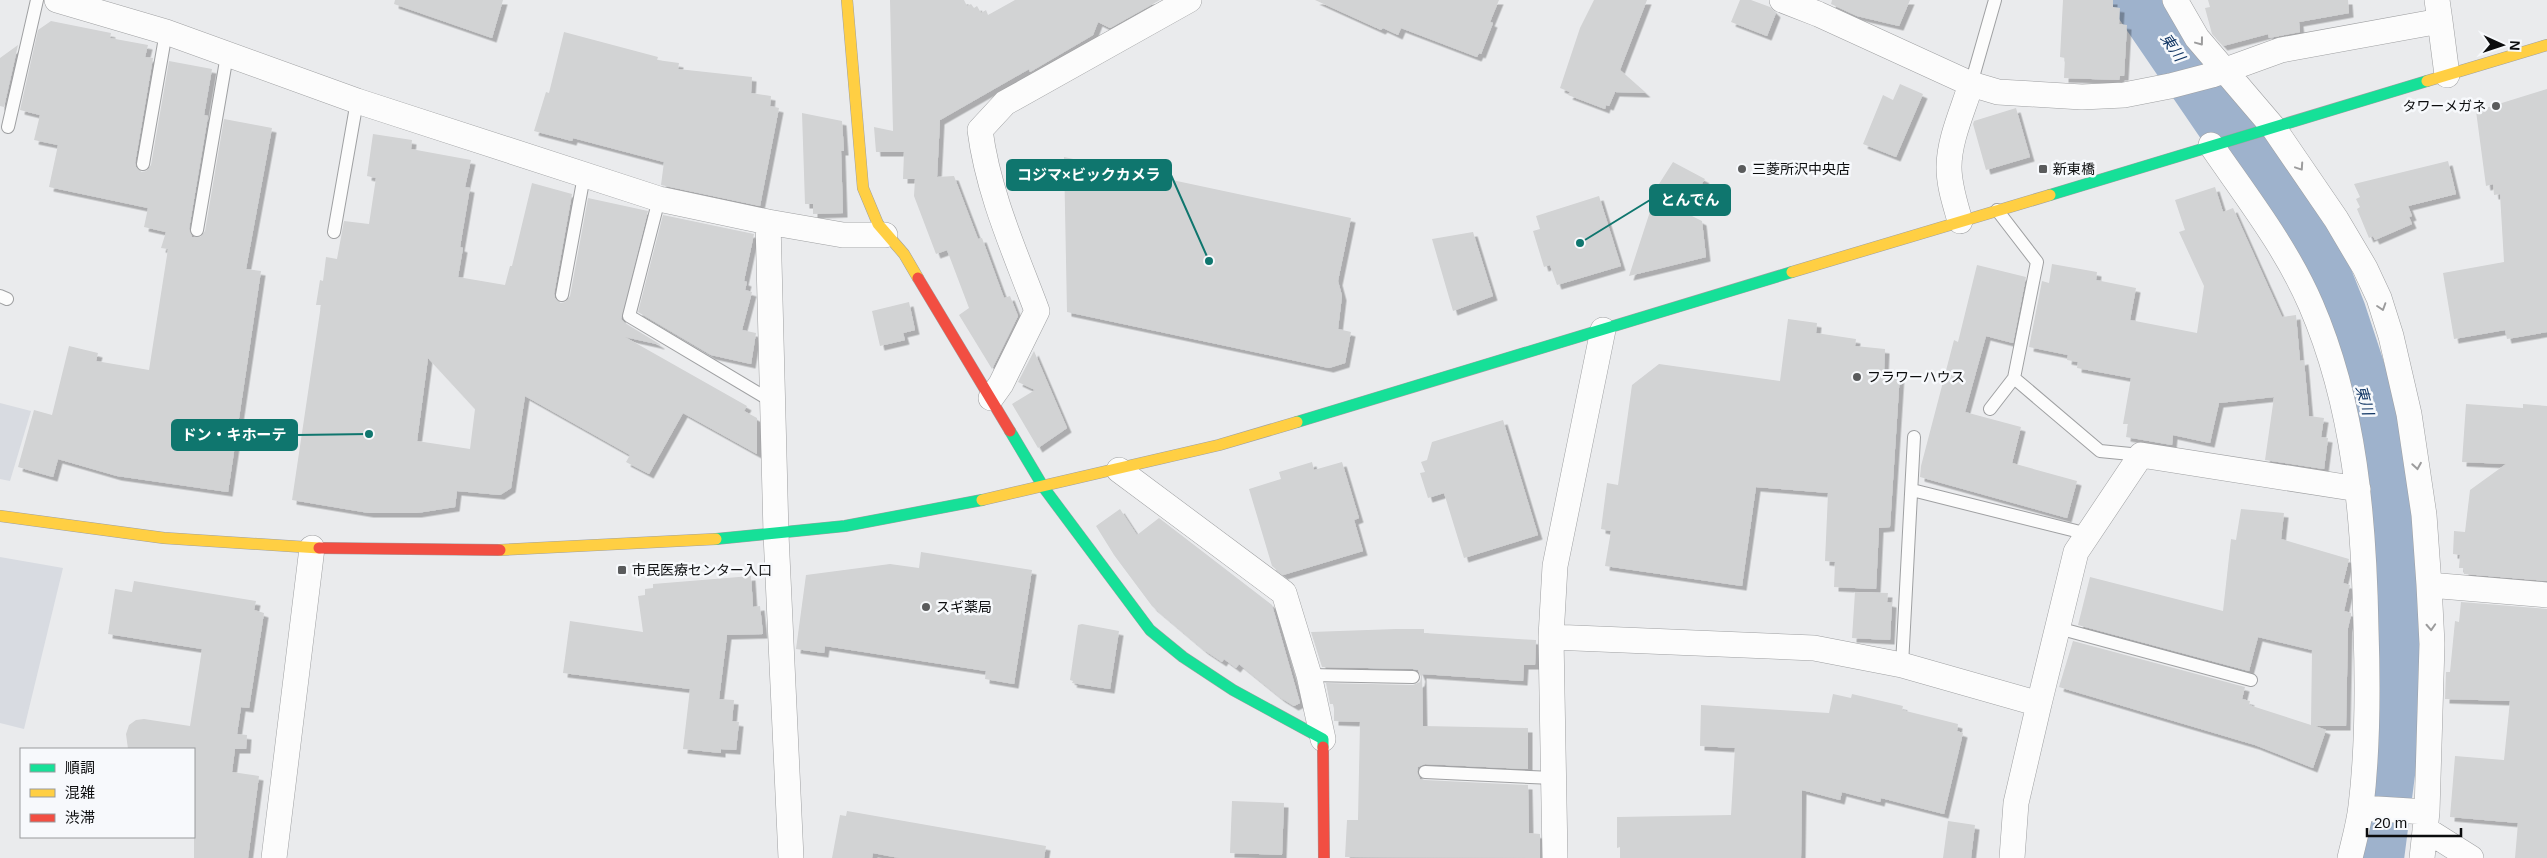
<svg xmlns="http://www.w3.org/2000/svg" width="2547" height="858" font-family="Helvetica,'Noto Sans JP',sans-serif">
  <defs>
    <filter id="shadow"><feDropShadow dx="4.5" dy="4.5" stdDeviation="0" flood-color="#0004"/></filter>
  </defs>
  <rect width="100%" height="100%" fill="#eaebed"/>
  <!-- built -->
  <path fill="#d8dbe1" d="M0,403L31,411L10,481L0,479Z
    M0,557L63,568L24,729L0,723Z"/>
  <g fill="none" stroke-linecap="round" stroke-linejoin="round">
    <!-- river -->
    <path stroke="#9eb2cc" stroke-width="56" d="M2140,0L2317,259L2338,312L2367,400L2388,520L2397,627L2391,743L2376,858"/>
  </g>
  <!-- building -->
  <path fill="#d2d3d4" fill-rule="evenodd" filter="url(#shadow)" d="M395,0H503L492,38L394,4Z
    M890,0H964L967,6L971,4L974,8L977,6L981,13L986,10L988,15L1015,0H1160L1110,28L1098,22L1093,35L1030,72L1029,69L940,120L937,177L954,176L978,239L982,238L1004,298L1010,296L1018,316L992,369L959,315L969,308L947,250L936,254L914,196L915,179H903L904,152H876L874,127L893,131Z
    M1315,0H1499L1490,22L1493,23L1481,54L1479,53L1477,57L1401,28L1398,35L1383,28L1381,30Z
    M1594,0H1647L1620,70L1646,93L1615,92L1609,106L1606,105L1605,109L1568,95L1570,92L1560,88L1580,28Z
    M1740,0H1751L1770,7L1776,13L1767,36L1731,22Z
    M1832,0H1910L1899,26L1857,16L1831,4Z
    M2063,0H2113V7L2120,8L2119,24L2127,25L2124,76H2120L2119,80L2064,78L2065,58L2060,57Z
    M2208,0H2348L2349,13L2299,22L2300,32L2269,38L2268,34L2223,46L2212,34L2205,8L2210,7Z
    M51,21L111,33L110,38L148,45L145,57L153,58L135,163L136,167L141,172L146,171L151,165L169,61L212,69L204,115L208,116L189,229L192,237H200L205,231L224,119L272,128L246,269L261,271L228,492L117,476L58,459L53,477L18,467L34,410L52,415L69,346L98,353L96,361L149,370L168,249L161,248L166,232L144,227L148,208L49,187L58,145L34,140L40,115L20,110L38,30Z
    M564,32L658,57L657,60L679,63L678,69L752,77L751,93L771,96L770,106L779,108L760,206L661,185L664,162L573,138L572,141L534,131L546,92L549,93Z
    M18,45L4,107L0,106V58Z
    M1900,84L1923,94L1896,157L1863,144L1883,95L1893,100Z
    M2547,89V332L2507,339L2505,330L2454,339L2443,273L2504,262L2500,194L2494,195L2493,184L2486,186L2476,111Z
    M2016,108L2030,157L1986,170L1973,124L1974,121Z
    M802,113L842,121L844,151H841L843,213L813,214V204H805Z
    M373,134L412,140L411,149L471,160L465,187L470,188L460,247L463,248L458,277L505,285L510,266H512L532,183L572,194L554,294L555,298L560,303L565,302L570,296L588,198L648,211L621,319L625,323L661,345L625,337L747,406L744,411L757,418V454L683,413L649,474L626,462L630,455L525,396L511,488L500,495L457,491L455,507L417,513H369L292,500L321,305H316L320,280L323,281L326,257L337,259L344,221L369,224L376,178L367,176ZM428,358L475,409L470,449L417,441Z
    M1064,157L1351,218L1338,281L1342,296L1338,329L1351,332L1345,363L1329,368L1067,312Z
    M2448,161L2456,194L2408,206L2412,216L2409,217L2412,224L2375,240L2373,236L2369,238L2357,209L2360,207L2356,199L2360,197L2354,184Z
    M1673,162L1705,179L1684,212L1702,221L1706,257L1629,276L1659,184Z
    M2215,187L2223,212L2233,208L2282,317L2296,315L2300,361L2304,360L2309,416L2324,418L2321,437L2328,438L2324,469L2265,460L2274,397L2219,403L2210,443L2173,435L2172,445L2126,437L2128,424H2123L2131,378L2077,368L2078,362L2067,360L2068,355L2029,347L2042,281L2049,283L2052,264L2097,272L2096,280L2136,288L2130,320L2197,333L2204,286L2179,232L2185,230L2175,200Z
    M1599,196L1621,266L1557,285L1550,265L1544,267L1533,231L1540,229L1536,216Z
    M663,215L754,234L744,281L747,282L745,290L752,292L742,330L756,333L751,364L711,355L638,312Z
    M1473,232L1493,296L1453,311L1432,239Z
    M1977,265L2026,277L2013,343L1986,336L1965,412L2021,427L2012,463L2077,481L2067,518L1920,477L1921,466L1954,340L1958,342Z
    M909,302L915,330L903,333L905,340L880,346L872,311Z
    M1788,319L1817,323L1816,333L1856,339L1855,346L1885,349L1884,372L1900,373L1890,527L1879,528L1876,589L1834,587L1835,562L1825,561L1828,493L1756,487L1742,586L1605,566L1611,531L1601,529L1607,483L1618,485L1632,385L1659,364L1780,381Z
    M1034,351L1067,428L1038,448L1012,404L1035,390L1018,382Z
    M2466,404L2523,408V404L2547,406V581L2464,574V568H2459L2460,555L2453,554L2454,531L2465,532L2470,490L2506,464L2462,462Z
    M1503,420L1538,535L1464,558L1444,493L1428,498L1420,473L1425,472L1421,462L1427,460L1432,442Z
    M1312,462L1314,470L1342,462L1359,518L1354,520L1363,551L1283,575L1272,566L1249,489L1281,479L1279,472Z
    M1120,509L1137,535L1159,518L1272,605L1300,703L1294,706L1281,698L1239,664L1236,668L1224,659L1222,662L1204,650L1152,606L1114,555L1096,526Z
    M2241,509L2284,513L2281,539L2349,559L2343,583L2350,585L2344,611L2351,613V615L2348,628L2346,726H2315L2326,730L2313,768L2255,745L2059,687L2073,641L2245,687L2242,699L2250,701L2249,705L2311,725L2312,650L2258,637L2249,671L2078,625L2090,577L2223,611L2231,539L2236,540Z
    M921,552L1032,570L1014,684L985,679L986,671L825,646L824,653L796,649L806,575L890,564L919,568Z
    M751,576L753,607L760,606L763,634L727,635L719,699L734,700L732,721L739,722L736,750L721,749V753L683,749L690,689L563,673L570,621L643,632L638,596L645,595V589L653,588V584Z
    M134,581L256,601L254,610L264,613L249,708L241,707L237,734L247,735L246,749H235L232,772L259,776L248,858H194V749H128L126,734L129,725L136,720L144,719L190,726L202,649L108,634L115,589L132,592Z
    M1855,592L1888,593L1887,602L1892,603L1890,640L1852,638Z
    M2461,602L2547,609V858H2515L2518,823L2450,817L2455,756L2504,760L2510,701L2445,699L2446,672H2450L2455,621L2459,622Z
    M1082,624L1119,631L1110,689L1072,683L1073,681L1070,680L1078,625Z
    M1396,629H1424V633L1536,640L1535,665H1524L1523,681L1422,674L1423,726L1528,728V769L1425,764L1418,767L1417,772L1420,779L1425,780L1528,785L1529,833L1540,834V858L1345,857L1347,820H1358L1360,722L1334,721V704H1330L1326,683L1413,685L1420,682L1421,677L1418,670L1413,669L1322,667L1311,632Z
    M1833,694L1851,698L1852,694L1903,706L1902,710L1958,724L1957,731L1963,733L1944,814L1881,798L1880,802L1842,792L1840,800L1802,790L1801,858H1620V847L1617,848V817L1731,815L1735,748L1700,746L1701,705L1829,713Z
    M1232,801L1284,803L1282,855L1230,853Z
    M847,811L1046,846L1044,858H899L873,853L872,858H832L840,815L846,816Z
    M1948,821L1975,825L1971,858H1943Z"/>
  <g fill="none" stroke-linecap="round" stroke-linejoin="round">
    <!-- lane casing -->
    <g stroke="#9fa0a2" stroke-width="14">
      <path id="lane" d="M1971,84L1995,0
        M8,127L37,0
        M143,164L166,32
        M659,199L629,316L773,402
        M1997,210L2037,262L2014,378L2100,451L2141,455
        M197,230L227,55
        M334,232L357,101
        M562,295L584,176
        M0,296L7,299
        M1990,409L2014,378
        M1912,490L2088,534
        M2058,628L2251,680
        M1902,665L1914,437
        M1309,675L1413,677
        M1425,772L1553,778"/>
    </g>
    <!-- street casing -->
    <g stroke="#9fa0a2" stroke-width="26">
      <path id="street" d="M57,0L166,32L357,101L659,199L768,222L843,235H885
        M1782,0L1818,14L1971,84L1998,92L2082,97L2124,95L2170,86L2212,75L2281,50L2440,21L2447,75
        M2175,0L2197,38L2273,127L2336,219L2365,268L2379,298L2391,336L2409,414L2424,515L2429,585L2432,644L2427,812L2422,858
        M2437,0L2440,21
        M2211,145C2246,196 2286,247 2311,305C2355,407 2364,519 2366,629C2368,689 2368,748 2361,806C2359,824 2354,841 2350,858
        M1960,221C1955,203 1949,186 1949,167C1949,140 1963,110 1971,84
        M768,222L776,534L791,858
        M991,398L1001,384L1037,311C1015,252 988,193 980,130L1005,103L1189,0
        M1119,470L1284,593L1309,675L1323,739
        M2429,585L2547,595
        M1551,637L1814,648L1902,665L2039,704L2016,803L2012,858
        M2039,704L2076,552L2141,455L2358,489
        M2361,808L2427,812
        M2425,829L2471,858
        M274,858L312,548
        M1555,858L1551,637L1555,566L1603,330"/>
    </g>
    <!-- fast casing -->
    <g stroke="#9fa0a2" stroke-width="12">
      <path id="fast" d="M2050,195L2427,81
        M1297,422L1792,272
        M1010,431L1044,488L1150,630L1183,657L1233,690L1323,739V747
        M716,539L845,526L982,500"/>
    </g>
    <!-- slow casing -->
    <g stroke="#9fa0a2" stroke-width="12">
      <path id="slow" d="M847,0L863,188L878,224L904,254L918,278
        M2427,81L2547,45
        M1792,272L2050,195
        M982,500L1219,445L1297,422
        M0,516L164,538L319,548
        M500,550L716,539"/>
    </g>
    <!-- jam casing -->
    <g stroke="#9fa0a2" stroke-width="12">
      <path id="jam" d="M918,278L1010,431
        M319,548L500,550
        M1323,747L1324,858"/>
    </g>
    <!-- lane -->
    <use href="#lane" stroke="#fcfcfc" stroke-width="12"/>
    <!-- street -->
    <use href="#street" stroke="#fcfcfc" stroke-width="25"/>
    <!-- fast -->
    <use href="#fast" stroke="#16e098" stroke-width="11"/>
    <!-- slow -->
    <use href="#slow" stroke="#ffcf43" stroke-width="11"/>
    <!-- jam -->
    <use href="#jam" stroke="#f24e42" stroke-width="11"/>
  </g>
  <!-- one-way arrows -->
  <defs><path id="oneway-chevron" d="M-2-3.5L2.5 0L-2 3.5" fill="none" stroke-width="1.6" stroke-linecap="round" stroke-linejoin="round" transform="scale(1.25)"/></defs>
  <g stroke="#9c9c9d">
    <use href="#oneway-chevron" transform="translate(2200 42) rotate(53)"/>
    <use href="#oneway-chevron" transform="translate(2300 167) rotate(56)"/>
    <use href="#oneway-chevron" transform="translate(2382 307) rotate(72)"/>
    <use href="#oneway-chevron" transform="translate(2417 466) rotate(81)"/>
    <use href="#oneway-chevron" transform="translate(2431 627) rotate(87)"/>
  </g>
  <!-- markers -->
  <g fill="#5a5b5c" stroke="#f7f9fc" stroke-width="2">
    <circle cx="2496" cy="106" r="5"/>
    <circle cx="1742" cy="169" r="5"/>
    <rect x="2038" y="164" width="10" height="10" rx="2.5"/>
    <circle cx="1857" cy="377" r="5"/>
    <rect x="617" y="565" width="10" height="10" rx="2.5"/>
    <circle cx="926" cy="607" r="5"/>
  </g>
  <g text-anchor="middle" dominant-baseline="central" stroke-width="5" stroke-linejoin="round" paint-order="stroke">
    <!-- poi labels -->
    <g font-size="14" fill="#0c0d0e" stroke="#f7f9fc" text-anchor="start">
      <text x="2486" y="106" text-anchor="end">タワーメガネ</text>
      <text x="1752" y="169">三菱所沢中央店</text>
      <text x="2053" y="169">新東橋</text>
      <text x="1867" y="377">フラワーハウス</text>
      <text x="632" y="570">市民医療センター入口</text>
      <text x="936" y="607">スギ薬局</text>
    </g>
    <!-- water labels -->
    <g font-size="15" font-style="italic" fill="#0f3463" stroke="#f7f9fc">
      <text transform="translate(2173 47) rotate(56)">東川</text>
      <text transform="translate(2365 400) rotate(75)">東川</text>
    </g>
  </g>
  <!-- callouts -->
  <path fill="none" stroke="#0f766e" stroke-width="2" d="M1209 261L1171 175M1580 243L1650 200M369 434L297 435"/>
  <g fill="#0f766e" stroke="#f7f9fc" stroke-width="2">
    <circle cx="1209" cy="261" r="5"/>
    <circle cx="1580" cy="243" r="5"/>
    <circle cx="369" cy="434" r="5"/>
  </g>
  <g fill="#0f766e" stroke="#0f766e" stroke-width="2">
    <rect x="1007" y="160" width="164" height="30" rx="5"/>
    <rect x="1650" y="185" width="80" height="30" rx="5"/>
    <rect x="172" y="420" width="125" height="30" rx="5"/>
  </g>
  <g font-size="15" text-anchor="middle" font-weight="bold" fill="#fff">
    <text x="1089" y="180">コジマ×ビックカメラ</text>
    <text x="1690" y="205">とんでん</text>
    <text x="234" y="440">ドン・キホーテ</text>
  </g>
  <!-- legend -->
  <rect x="20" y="748" width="175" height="90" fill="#f7f9fc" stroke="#999b9d"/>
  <rect x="30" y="764" width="25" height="8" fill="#16e098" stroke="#999b9d"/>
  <text x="65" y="773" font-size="15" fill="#0c0d0e">順調</text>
  <rect x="30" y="789" width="25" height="8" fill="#ffcf43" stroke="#999b9d"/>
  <text x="65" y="798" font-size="15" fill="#0c0d0e">混雑</text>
  <rect x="30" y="814" width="25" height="8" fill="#f24e42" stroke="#999b9d"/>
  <text x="65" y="823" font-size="15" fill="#0c0d0e">渋滞</text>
  <!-- north arrow -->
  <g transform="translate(2502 45) rotate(93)" stroke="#f7f9fc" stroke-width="4" paint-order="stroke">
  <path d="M0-4L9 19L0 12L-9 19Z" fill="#0c0d0e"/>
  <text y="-8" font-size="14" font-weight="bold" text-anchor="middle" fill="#0c0d0e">N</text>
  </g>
  <!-- scale -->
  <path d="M2367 828v8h94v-8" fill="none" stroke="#0c0d0e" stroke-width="2.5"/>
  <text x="2374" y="828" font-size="15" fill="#0c0d0e" stroke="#f7f9fc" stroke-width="4" paint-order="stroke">20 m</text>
</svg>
